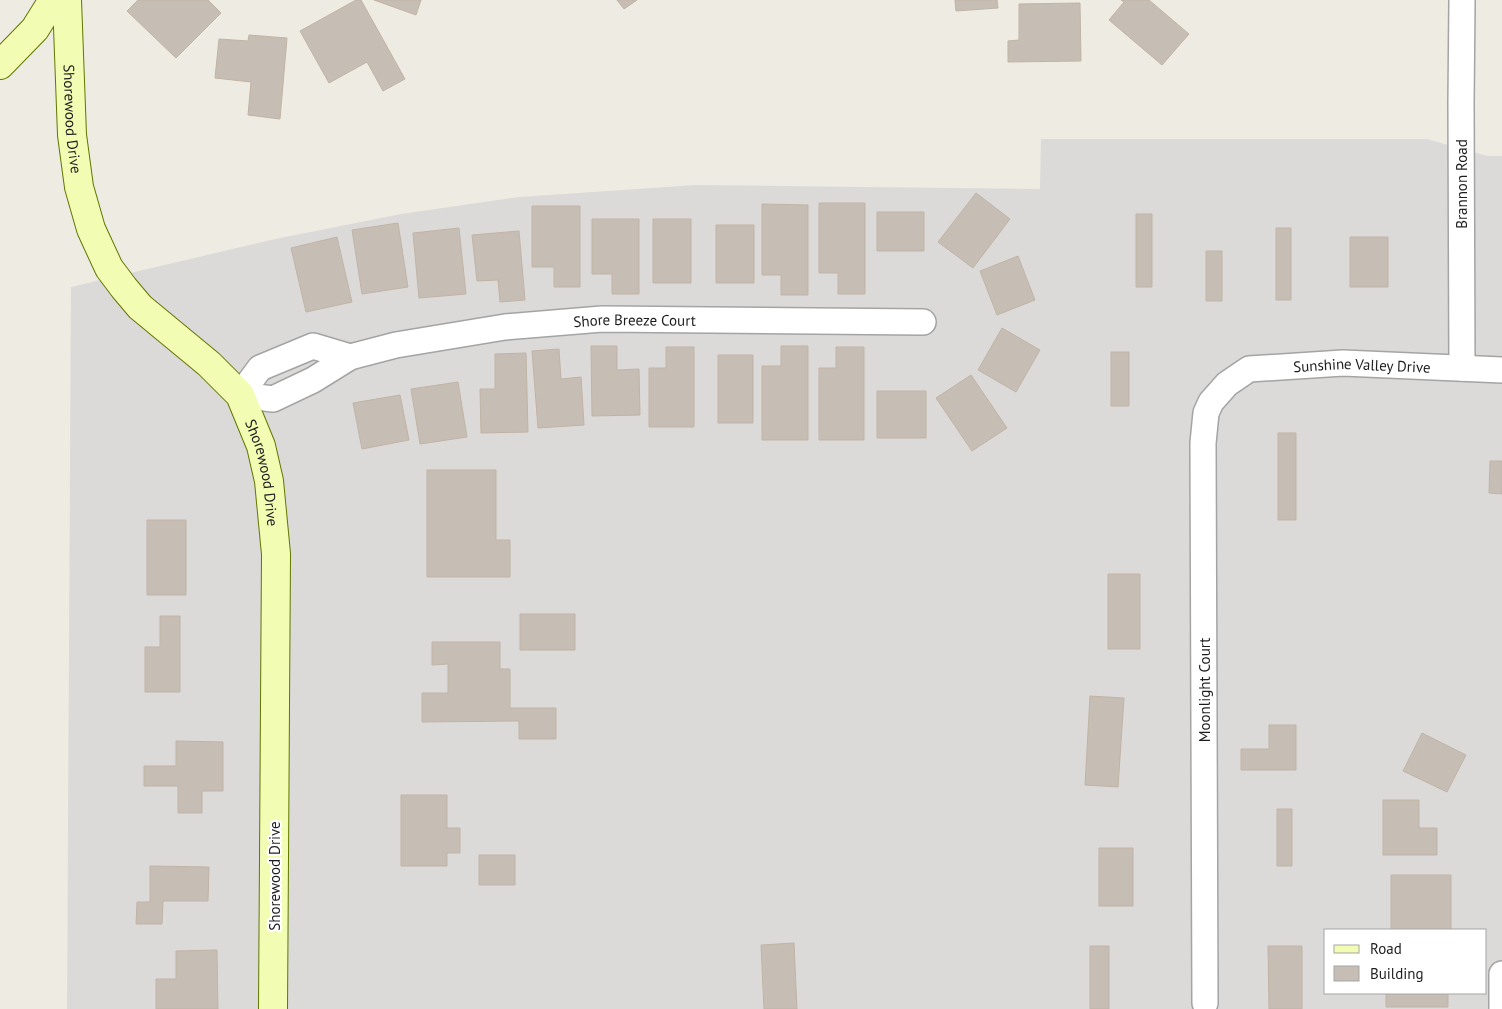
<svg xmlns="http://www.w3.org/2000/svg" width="1502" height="1009" font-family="'PT Sans',sans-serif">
  <rect width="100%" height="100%" fill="#eeebe2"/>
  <!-- residential -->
  <path fill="#dbdad9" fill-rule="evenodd" d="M1041,139H1427L1487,156H1502V1009H67L71,287L275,239L401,214L519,197L696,185L1040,189ZM1326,930H1486V993H1326Z"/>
  <!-- building -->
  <path fill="#c6beb5" stroke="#c1b3a4" d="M138,0H208L221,13L176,58L127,11Z
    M356,0H361L405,79L383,91L367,62L329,83L300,31Z
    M374,0H421L416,15Z
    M617,0H637L624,9Z
    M955,0H997L998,8L956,11Z
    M1121,0H1149L1189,34L1162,65L1109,20L1124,2Z
    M1080,3L1081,61L1008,62V41L1019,40V4Z
    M249,35L287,38L280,119L248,115L251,82L215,78L219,39L248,41Z
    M976,193L1010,219L973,268L938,242Z
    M819,203H865V294H838V273H819Z
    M762,204L808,205V295H781V275H762Z
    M532,206H580V287H554V267H532Z
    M877,212H924V251H877Z
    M1136,214H1152V287H1136Z
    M592,219H639V294H612V274H592Z
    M653,219H691V283H653Z
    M398,223L408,287L362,294L352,230Z
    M716,225H754V283H716Z
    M459,228L466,294L419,298L413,233Z
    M1276,228H1291V300H1276Z
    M519,231L525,300L500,302L498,280L477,281L472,235Z
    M337,237L352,302L306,312L291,248Z
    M1350,237H1388V287H1350Z
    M1206,251H1222V301H1206Z
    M1018,256L1035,300L997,315L980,271Z
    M1002,328L1040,350L1016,392L978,370Z
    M591,346H617V370L639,369L640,415L592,416Z
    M781,346H808V440H762V366H781Z
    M666,347H694V427H649V368H666Z
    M836,347H864V440H819V368H836Z
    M559,349L561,379L581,377L584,425L538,428L532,351Z
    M1111,352H1129V406H1111Z
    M526,353L528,432L481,433L480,389H495V354Z
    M718,355H753V423H718Z
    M971,375L1007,428L972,451L936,398Z
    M458,382L467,437L420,444L411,389Z
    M877,391H926V438H877Z
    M400,395L409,440L362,449L353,403Z
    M1278,433H1296V520H1278Z
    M1490,461H1502V494L1489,493Z
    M427,470H496V540H510V577H427Z
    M147,520H186V595H147Z
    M1108,574H1140V649H1108Z
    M520,614H575V650H520Z
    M160,616H180V692H145V647H160Z
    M432,642H500V669H510V708H556V739H519V721L422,722V693H448V664L432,665Z
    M1090,696L1124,698L1118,787L1085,785Z
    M1269,725H1296V770H1241V749H1269Z
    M1422,733L1466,755L1447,792L1403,771Z
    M176,741L223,742V791H202V813H178V786H144V766H176Z
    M401,795H447V828H460V853H447V866H401Z
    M1383,800H1419V828H1437V855H1383Z
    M1277,809H1292V866H1277Z
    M1099,848H1133V906H1099Z
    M479,855H515V885H479Z
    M150,866L209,867L208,901H163L162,924H136L137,902H150Z
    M1391,875H1451V930H1391Z
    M794,943L797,1009H764L761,945Z
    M1090,946H1109V1009H1090Z
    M1268,946H1302V1009H1269Z
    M217,950L218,1009H156V979H176V951Z
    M1386,993H1448V1007H1386Z"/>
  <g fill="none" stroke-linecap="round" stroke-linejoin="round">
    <!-- street casing -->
    <g stroke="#a4a4a4" stroke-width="28">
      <g id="street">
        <path d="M1462,368L1461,103L1462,0"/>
        <path id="s1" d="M240,395L273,399L313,380L350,357L396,345L505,327L602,319L923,322"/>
        <path d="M240,395L260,368L313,346L350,357"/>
        <path id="s2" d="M1205,1003L1203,443L1206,413L1211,402L1227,384L1249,369L1343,363L1502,370"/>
        <path d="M1502,1009V974"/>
      </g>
    </g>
    <!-- secondary casing -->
    <g stroke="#617700" stroke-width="30">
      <g id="secondary">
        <path id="s3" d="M67,0L72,135L79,187L91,229L109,268L124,288L140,307L209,364L240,395L261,446L269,481L276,554L273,1009"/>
        <path d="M0,65L35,29L53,0"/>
      </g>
    </g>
    <!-- street -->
    <use href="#street" stroke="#fff" stroke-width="25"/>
    <!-- secondary -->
    <use href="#secondary" stroke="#f2fcb2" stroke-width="28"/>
  </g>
  <g text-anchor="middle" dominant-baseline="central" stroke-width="4.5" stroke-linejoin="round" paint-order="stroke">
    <!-- street labels -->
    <g font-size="15" fill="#1d1d1d" stroke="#fff">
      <text stroke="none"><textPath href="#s3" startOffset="119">Shorewood Drive</textPath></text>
      <text transform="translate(1461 184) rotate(-90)">Brannon Road</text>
      <text stroke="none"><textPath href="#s1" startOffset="409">Shore Breeze Court</textPath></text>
      <text stroke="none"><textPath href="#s2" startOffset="766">Sunshine Valley Drive</textPath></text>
      <text stroke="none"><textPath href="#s3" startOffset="539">Shorewood Drive</textPath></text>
      <text transform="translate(1204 690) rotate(-90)">Moonlight Court</text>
      <text transform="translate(274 876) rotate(-90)">Shorewood Drive</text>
    </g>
  </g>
  <!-- legend -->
  <rect x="1324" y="929" width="162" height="65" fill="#ffffff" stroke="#a5a5a5"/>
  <rect x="1334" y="945" width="25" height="8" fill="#f2fcb2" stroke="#a5a5a5"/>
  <text x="1370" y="954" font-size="15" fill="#1d1d1d">Road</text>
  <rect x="1334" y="966" width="25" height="15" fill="#c6beb5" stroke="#a5a5a5"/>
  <text x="1370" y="979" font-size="15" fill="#1d1d1d">Building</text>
</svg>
